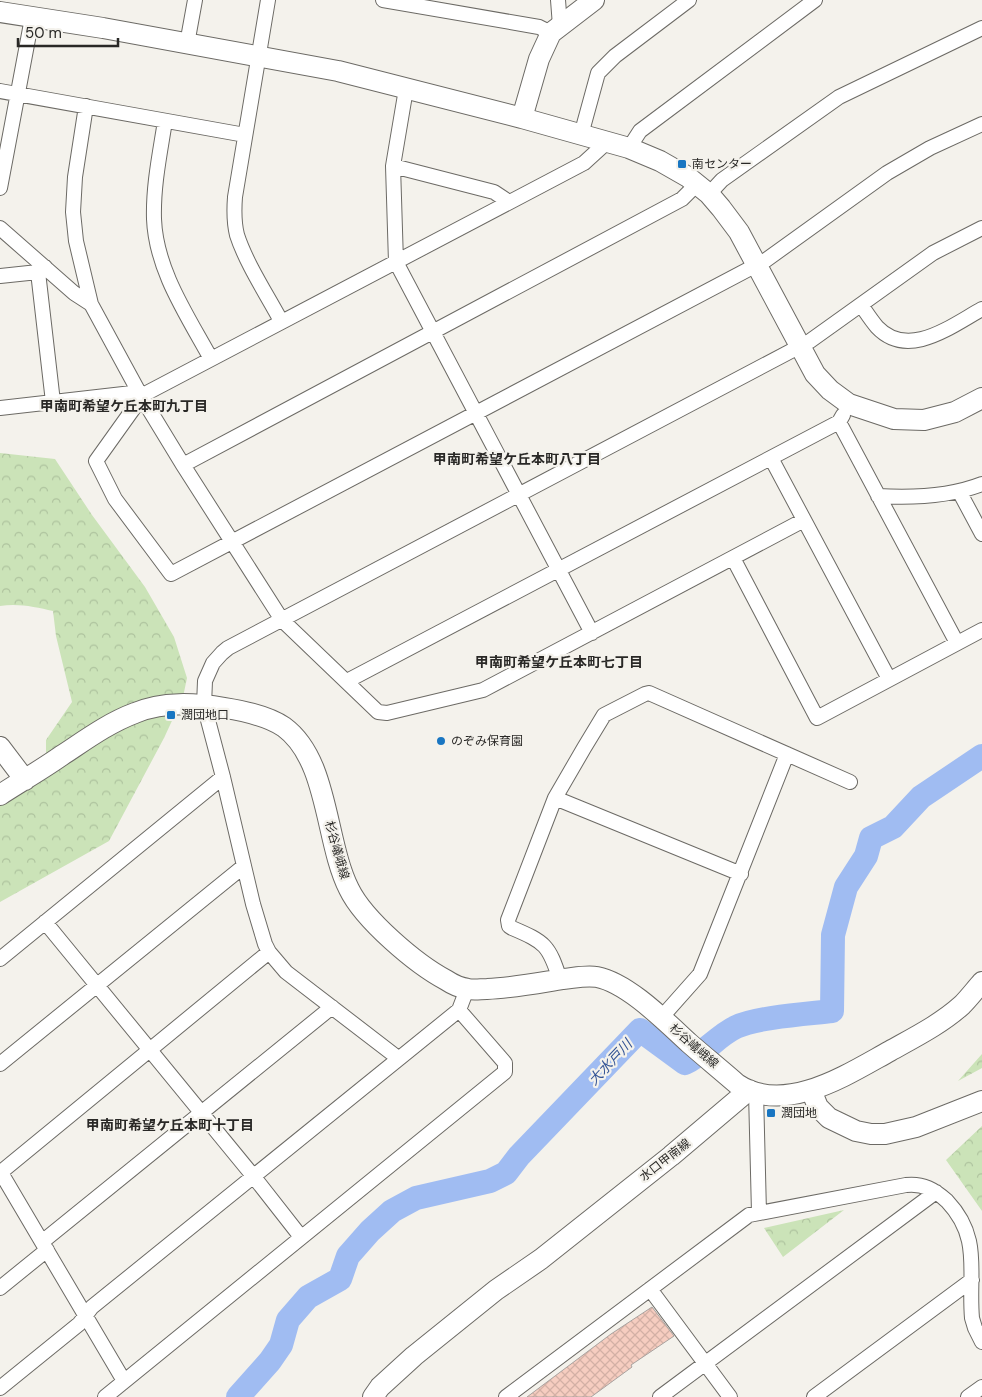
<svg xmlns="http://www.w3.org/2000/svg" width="982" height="1397" font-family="'DM Sans','Noto Sans JP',sans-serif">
  <defs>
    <pattern id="forest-crowns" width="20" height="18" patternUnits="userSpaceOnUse" patternTransform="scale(1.25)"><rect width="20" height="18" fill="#cbe3b8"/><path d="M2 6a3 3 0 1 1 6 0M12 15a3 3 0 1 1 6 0" fill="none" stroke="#aec39e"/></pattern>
    <pattern id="building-cross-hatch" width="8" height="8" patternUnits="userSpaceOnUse" patternTransform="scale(1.25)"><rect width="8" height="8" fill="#f6cdc0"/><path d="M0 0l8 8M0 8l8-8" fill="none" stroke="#d3b0a5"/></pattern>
  </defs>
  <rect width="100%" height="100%" fill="#f4f2ec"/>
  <!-- forest -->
  <path fill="url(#forest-crowns)" d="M0,453L55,459L92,515L145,587L174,637L187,678L183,697L164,738L109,841L0,902V803L46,774V740L72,702L56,636L53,611C36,607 18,603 0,606Z
    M982,1054V1068L958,1081Z
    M982,1126V1211L946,1160Z
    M844,1210L783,1257L764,1228Z"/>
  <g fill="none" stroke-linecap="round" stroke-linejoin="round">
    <!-- river -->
    <path stroke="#a0bcf2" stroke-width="24" d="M238,1397L270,1361L281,1345L288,1320L308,1297L340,1279L348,1256L370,1231L392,1211L416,1198L490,1181L506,1173L519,1156L640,1030L685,1063C704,1054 717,1036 736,1027C758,1017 806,1014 832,1011L833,935L846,887L866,856L871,838L893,827L921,797L982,756"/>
  </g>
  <!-- building -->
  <path fill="url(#building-cross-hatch)" stroke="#a8a29f" d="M652,1307L674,1336L631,1365L632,1367L591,1397H527L611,1334Z"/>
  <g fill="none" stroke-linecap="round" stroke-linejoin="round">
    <!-- street casing -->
    <g stroke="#6c6a65" stroke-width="16">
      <path id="street" d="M268,0L235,197C234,210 234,223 237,235C246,263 267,295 281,321
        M383,0L539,27L551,33
        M558,0L560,26
        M187,44L195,0
        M406,89L393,166L396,262L592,633
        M0,91L245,135
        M86,106L75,177L73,212L76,241L91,304L141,396L183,465L282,620L378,712L387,713L483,690L804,520
        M165,121C160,153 153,186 154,219C156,270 187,315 211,359
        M581,135L598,73L615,56L689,0
        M607,142L584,163L141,396L136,405L96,461L115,499L171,574L766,260L887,173L930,148L982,124
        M629,148L640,131L815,0
        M393,166L494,192L509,202
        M0,188L32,18
        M709,194L722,180L839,97L982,28
        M0,228L74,293L91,304
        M38,272L53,402
        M0,276L38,272L45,267
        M861,305C866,312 871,320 877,327C908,360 951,326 982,309
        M0,408L132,393L141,396
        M843,415L839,422L957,643
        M771,458L889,679
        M183,465L682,199L697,184
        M959,491L982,534
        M878,496C912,498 949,497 982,484
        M733,558L817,718L982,630
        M347,681L839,422
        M555,798L741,874
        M45,922L254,1177L301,1237
        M0,959L223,777
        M560,980C549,945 545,942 512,928L509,926L508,920L555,798L584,748L604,715L645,694L649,693L850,782
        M661,1018L700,974L787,754
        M398,1058L286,972L269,952L265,944L253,904L223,777L204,705L205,681L213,663L222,653L228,648L810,341L933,253L982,228
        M0,1064L244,866
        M756,1092L759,1213
        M0,1171L124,1381
        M1,1172L269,952
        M42,1242L332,1007
        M0,1288L47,1250
        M650,1289L730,1397
        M0,1388L79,1324L92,1307L459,1010L467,989
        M105,1397L505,1072V1063L459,1010
        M506,1397L749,1215L906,1185C923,1183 935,1190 947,1201C982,1238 968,1272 972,1318L975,1328L982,1342
        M660,1397L936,1192
        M814,1397L972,1280
        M968,1397L982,1387"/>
    </g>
    <!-- secondary casing -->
    <g stroke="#6c6a65" stroke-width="22">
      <path id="secondary" d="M0,12L103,28L338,71L522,118L629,148L660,161L688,177L709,194L721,208L739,232L815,374L830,390L849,404L894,419L924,420L955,412L982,398
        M522,118L539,59L551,33L594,0
        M0,747L25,780
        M0,795C20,782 41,770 61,756C84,741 108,723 135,713C163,701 195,703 225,708C244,711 268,716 284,727C329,760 325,842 349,889C364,920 416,964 446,980C452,984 461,988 468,989C474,990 481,989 487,989C513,988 538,983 563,979C574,978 586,975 597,977C628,983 666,1022 689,1043C705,1057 721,1070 737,1084C785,1116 848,1074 890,1051C915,1037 941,1024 962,1005C969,998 975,990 982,982
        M811,1090L818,1107L829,1118L856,1131L871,1134H885L916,1127L982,1101
        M373,1397L380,1387L414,1356L496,1290L541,1259L671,1156L749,1090"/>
    </g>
    <!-- street -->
    <use href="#street" stroke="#fff" stroke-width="14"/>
    <!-- secondary -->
    <use href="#secondary" stroke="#fff" stroke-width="20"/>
  </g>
  <!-- markers -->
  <g fill="#1976c2" stroke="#f4f2ec" stroke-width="2">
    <rect x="677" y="159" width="10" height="10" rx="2.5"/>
    <rect x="166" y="710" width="10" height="10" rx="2.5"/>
    <circle cx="441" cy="741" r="5"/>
    <rect x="766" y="1108" width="10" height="10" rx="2.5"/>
  </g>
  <g text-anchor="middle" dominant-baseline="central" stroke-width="4.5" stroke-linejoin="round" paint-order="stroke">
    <!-- poi labels -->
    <g font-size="12" fill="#292826" stroke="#f4f2ec" text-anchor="start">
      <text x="692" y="164">南センター</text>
      <text x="181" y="715">潤団地口</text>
      <text x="451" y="741">のぞみ保育園</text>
      <text x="781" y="1113">潤団地</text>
    </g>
    <!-- street labels -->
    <g font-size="12" fill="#292826" stroke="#f4f2ec">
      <text transform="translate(337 850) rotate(74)">杉谷嶬峨線</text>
      <text transform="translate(694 1046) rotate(41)">杉谷嶬峨線</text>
      <text transform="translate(665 1160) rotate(-38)">水口甲南線</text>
    </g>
    <!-- neighbourhood labels -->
    <g font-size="14" font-weight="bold" fill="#292826" stroke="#f4f2ec">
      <text x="124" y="406">甲南町希望ケ丘本町九丁目</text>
      <text x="517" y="459">甲南町希望ケ丘本町八丁目</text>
      <text x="559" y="662">甲南町希望ケ丘本町七丁目</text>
      <text x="170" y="1125">甲南町希望ケ丘本町十丁目</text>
    </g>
    <!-- water labels -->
    <g font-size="14" font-style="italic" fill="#345495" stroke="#f4f2ec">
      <text transform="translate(610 1062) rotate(-47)">大水戸川</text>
    </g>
  </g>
  <!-- scale -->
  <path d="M18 38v8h100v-8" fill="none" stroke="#292826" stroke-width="2.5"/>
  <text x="25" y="38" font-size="15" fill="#292826" stroke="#f4f2ec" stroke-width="4" paint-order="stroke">50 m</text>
</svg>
